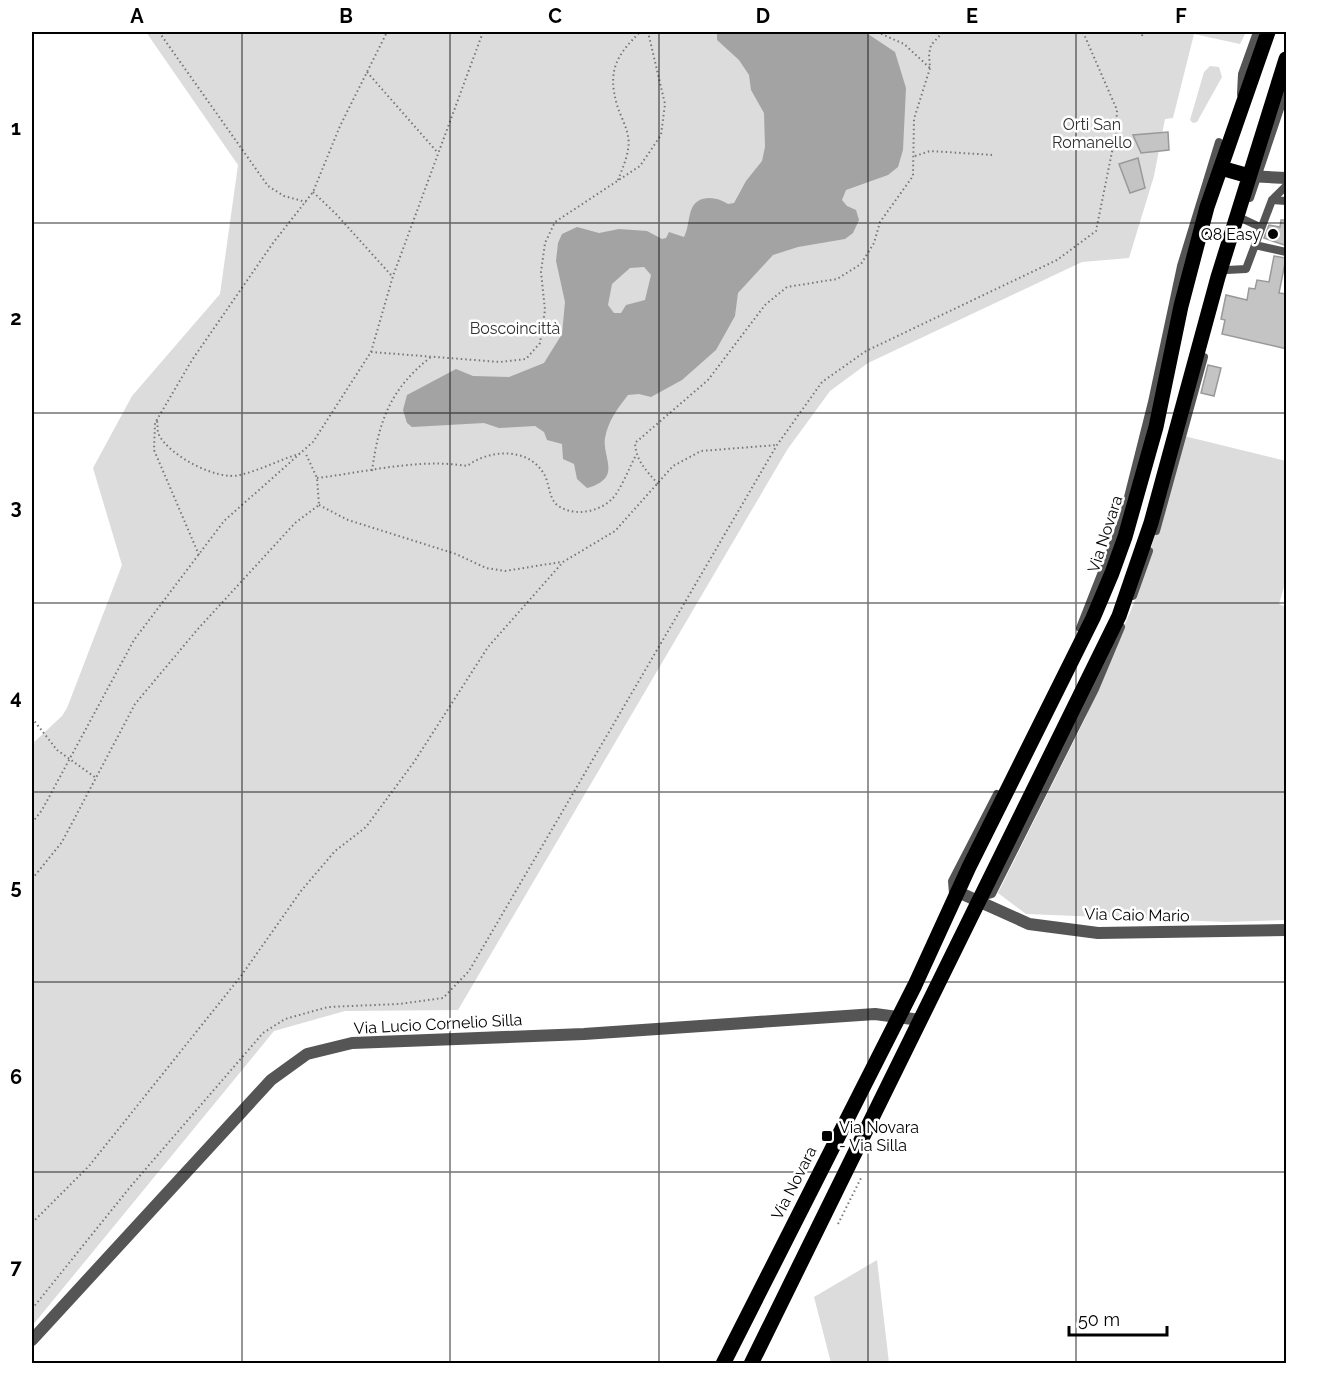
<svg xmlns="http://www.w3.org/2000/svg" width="1318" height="1395" font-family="Raleway,sans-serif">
  <rect width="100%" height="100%" fill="#fff"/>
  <!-- green -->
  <path fill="#dcdcdc" d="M146,32H1246L1240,44L1194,34L1173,118L1165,119L1154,176L1129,258L1082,262L868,363L830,391L787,450L458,1010L345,1011L274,1031L32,1326V744L62,716L67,708L122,565L93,468L132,396L220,294L238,165Z
    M1210,66L1219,67L1222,77L1197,122L1193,123L1190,120L1204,72Z
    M1184,436L1286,461V580L1279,604L1286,607V920L1226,922L1026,914L998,893L1085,719L1136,598Z
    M877,1260L889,1363H831L814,1297Z"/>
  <!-- water -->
  <path fill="#a3a3a3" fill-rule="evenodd" d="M719,32H865L895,52L906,88L903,150L898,167L888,175L846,190L842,200L847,206L856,210L859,220L853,233L845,239L798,247L773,255L738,293L735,316L716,350L682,380L651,397L639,394L628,395C618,408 608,421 605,438C602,458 623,478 587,488L577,479L574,464L563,459L562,444L547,440L544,432L535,426L499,428L484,423L412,427L407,423L403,410L407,395L456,369L473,376L509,377L544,363L562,334L565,302L556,261L558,243L562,234L577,227L599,233L619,229L647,231L662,239L666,238L669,232L684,237C692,222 685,199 709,198C716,198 722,200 728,204L734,203L746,181L762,161L765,147L764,113L751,90L749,75L739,60L717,40V33ZM644,267L651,275L645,300L626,305L621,313H614L608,305L612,284L630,268Z"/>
  <!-- building -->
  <path fill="#c4c4c4" stroke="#999" stroke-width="1.5" d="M1168,132L1169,150L1141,153L1133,135Z
    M1138,158L1145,188L1130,193L1119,164Z
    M1281,220H1287V246L1264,238L1269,225L1280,227Z
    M1274,256L1286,258L1279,293L1287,294V349L1222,334L1225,320L1221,319L1226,295L1247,300L1249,288L1255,289L1257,280L1269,282Z
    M1208,365L1221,368L1214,396L1201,393Z"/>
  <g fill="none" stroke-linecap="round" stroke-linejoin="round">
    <!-- path -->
    <path stroke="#777" stroke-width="2" stroke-dasharray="1.5 3" stroke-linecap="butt" d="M159,32L268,186L284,196L306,202
      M877,32L904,44L930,68
      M1142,36L1143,32
      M367,72L438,153
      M915,156L930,151L993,155
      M618,180C623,167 631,150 628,136C626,125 620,115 617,105C607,70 617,55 640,32
      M313,192L336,214L391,275
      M371,352L500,362L526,359L540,343L545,310L541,272L545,243L555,222L640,166L661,135L665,104L648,32
      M157,421C158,426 157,431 159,435C170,456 217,481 240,475C261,470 281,459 302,453
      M372,471C379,420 390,389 432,356
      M317,478C367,472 418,458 467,466C490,449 528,447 544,474C549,482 549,497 556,504C571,517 597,513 611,500C620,492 630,466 636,455
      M658,484C646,470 636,461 635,443L708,380L765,305L787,287L837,279L861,264L874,243L880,222L913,176L914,119L930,68L929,54L931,45L943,32
      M319,505L348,520L456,554L486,568L505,571L561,562
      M199,555L154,450L155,423L192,360L273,243L313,192L340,126L387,32
      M32,718L57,750L96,778
      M32,823L42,810L134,640L224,521L313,442L371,352L393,276L483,32
      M32,879L62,842L135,704L197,630L295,523L319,505L317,478L305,452
      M32,1223L89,1166L241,976L301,891L335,851L366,827L414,762L488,647L563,562L615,531L673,466L701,451L777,445
      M838,1224L861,1178
      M32,1309L131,1186L263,1033L285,1019L328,1007L399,1004L443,998L469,971L777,445L822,382L866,351L1057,260L1096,231L1116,132L1117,110L1083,32"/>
    <!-- lane -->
    <path stroke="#555" stroke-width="8" d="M1241,94L1242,74L1257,32
      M1250,198L1286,91
      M1272,200L1286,201
      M1243,219L1260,227
      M1255,245L1286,252
      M1227,270L1246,269L1272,200L1286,186
      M1156,531L1204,357
      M1133,596L1149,551
      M1080,628L1122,521L1152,402L1181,266L1219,142
      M953,894L952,881L997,794
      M982,897L992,894L1095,689L1121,627"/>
    <!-- street -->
    <path stroke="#555" stroke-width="12" d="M1249,176L1286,178
      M958,892L1029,924L1098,933L1286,930
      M32,1340L271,1080L307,1054L352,1043L584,1034L875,1014L920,1020"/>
    <!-- primary -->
    <path stroke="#000" stroke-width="15" d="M1221,168L1249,176
      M723,1364L915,985L969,867L1093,618L1112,573L1125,537L1156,427L1181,306L1207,207L1268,32
      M751,1364L1119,616L1151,523L1218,277L1286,59"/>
  </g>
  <!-- grid -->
  <path fill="none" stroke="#000" stroke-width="1.5" stroke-opacity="0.55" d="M242,32V1364M450,32V1364M659,32V1364M868,32V1364M1076,32V1364M32,223H1286M32,413H1286M32,603H1286M32,792H1286M32,982H1286M32,1172H1286"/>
  <!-- markers -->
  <g fill="#000" stroke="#fff" stroke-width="2">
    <circle cx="1273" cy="234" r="6"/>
    <rect x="821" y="1130" width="12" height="12" rx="3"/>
  </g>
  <g text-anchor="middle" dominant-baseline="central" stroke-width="5" stroke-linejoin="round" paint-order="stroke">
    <!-- park labels -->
    <g font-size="16" fill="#333" stroke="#fff">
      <text x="1092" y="124">Orti San<tspan x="1092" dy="18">Romanello</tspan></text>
      <text x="515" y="328">Boscoincittà</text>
    </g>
    <!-- poi labels -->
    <g font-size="16" fill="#000" stroke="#fff" text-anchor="end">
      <text x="1261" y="234">Q8 Easy</text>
      <text x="839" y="1127" text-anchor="start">Via Novara<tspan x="839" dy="18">- Via Silla</tspan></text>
    </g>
    <!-- street labels -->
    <g font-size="16" fill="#000" stroke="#fff">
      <text transform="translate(1105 534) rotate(-72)">Via Novara</text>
      <text transform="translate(1137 915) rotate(1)">Via Caio Mario</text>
      <text transform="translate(438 1024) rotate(-3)">Via Lucio Cornelio Silla</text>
      <text transform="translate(794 1183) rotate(-63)">Via Novara</text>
    </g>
  </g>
  <!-- border -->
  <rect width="1318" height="1395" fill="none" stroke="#ffffff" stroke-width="66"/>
  <!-- scale -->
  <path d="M1069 1326v9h98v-9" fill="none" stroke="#000000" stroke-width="3"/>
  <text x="1078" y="1326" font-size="18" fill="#000000" stroke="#ffffff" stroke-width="4.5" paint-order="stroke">50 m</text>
  <rect x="33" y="33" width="1252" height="1329" fill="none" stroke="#000" stroke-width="2"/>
  <g font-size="20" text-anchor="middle" font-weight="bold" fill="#000">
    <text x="137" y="23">A</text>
    <text x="346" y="23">B</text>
    <text x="555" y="23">C</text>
    <text x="763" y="23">D</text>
    <text x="972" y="23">E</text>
    <text x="1181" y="23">F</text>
    <text x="16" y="135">1</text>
    <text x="16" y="325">2</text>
    <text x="16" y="514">3</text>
    <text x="16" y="704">4</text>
    <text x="16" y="894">5</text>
    <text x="16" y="1084">6</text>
    <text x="16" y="1274">7</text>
  </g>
</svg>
